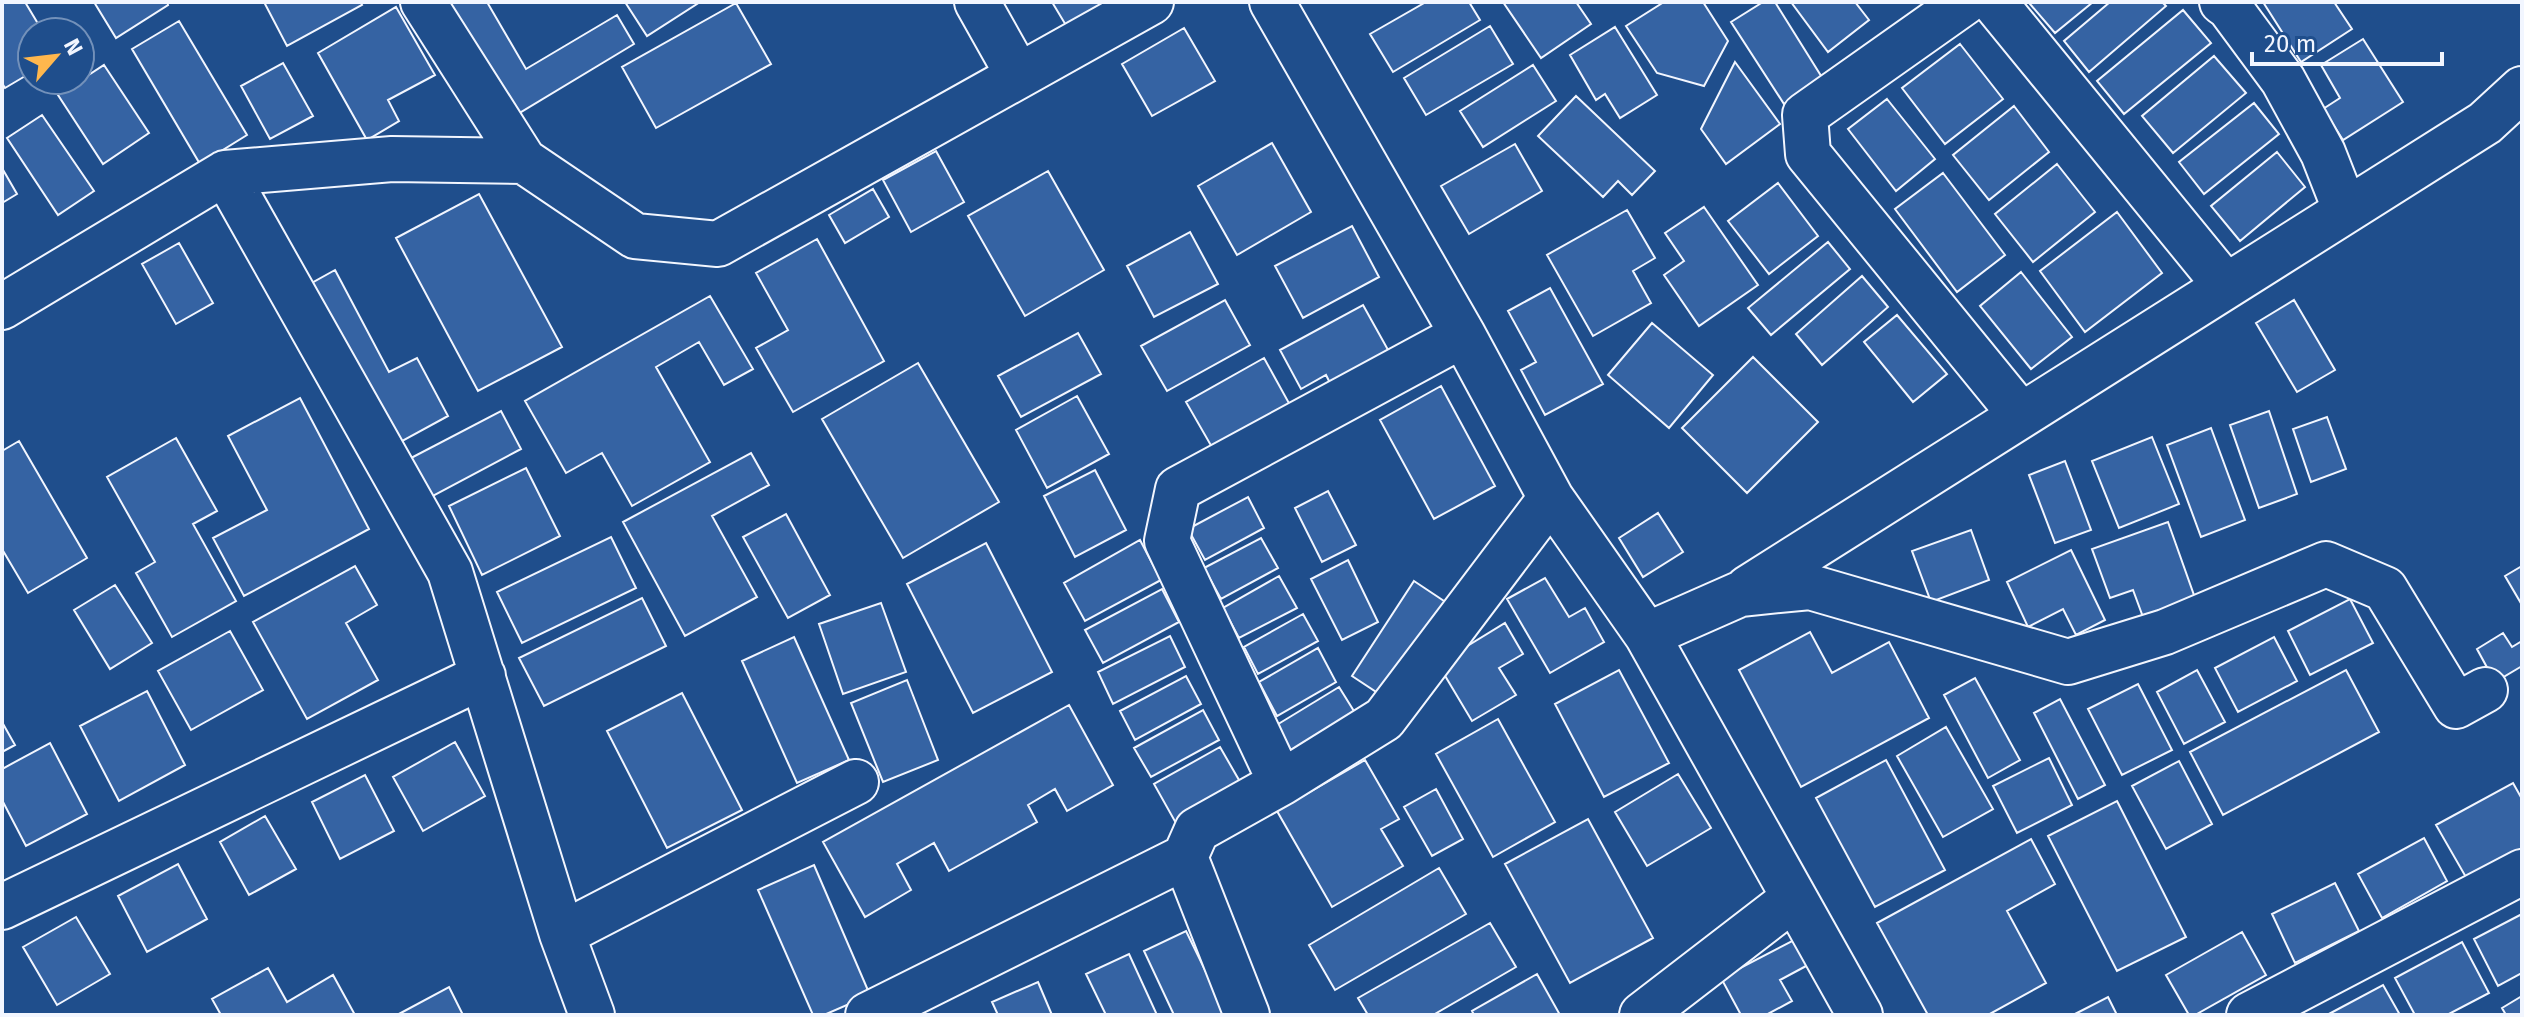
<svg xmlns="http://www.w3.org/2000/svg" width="2524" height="1017" font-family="'Fira Sans',sans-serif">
  <rect width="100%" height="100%" fill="#1f4e8c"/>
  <!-- building -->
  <path fill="#3563a3" stroke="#f2f6ff" stroke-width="2" d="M2,2H25L43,32H32V72L5,88L2,83Z
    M94,2H167L168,5L116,38Z
    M264,2H360L362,5L287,46Z
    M449,2H487L526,69L617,15L634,44L516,115Z
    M625,2H700L647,36Z
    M1052,2H1112L1067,27Z
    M1426,2H1469L1480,20L1393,72L1370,34Z
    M1503,2H1576L1591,24L1541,58Z
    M1664,2H1703L1728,41L1704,86L1657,73L1626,26Z
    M1763,2H1775L1823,79L1784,104L1731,22Z
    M1791,2H1855L1869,20L1828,52Z
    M2032,2H2093L2055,33L2030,4Z
    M2110,2H2162L2166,6L2089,72L2064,41Z
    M2263,2H2334L2352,29L2301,62Z
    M736,3L771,64L656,128L622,67Z
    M396,7L435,75L388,100L399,121L367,140L318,53Z
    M2183,10L2211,43L2124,114L2097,81Z
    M179,21L247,135L200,164L132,49Z
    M1490,26L1513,64L1426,115L1404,78Z
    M1615,27L1657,95L1620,118L1605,94L1596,100L1570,55Z
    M1184,28L1215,81L1152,116L1122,64Z
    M2363,39L2403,102L2343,140L2323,109L2340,98L2321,65Z
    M1960,44L2003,99L1945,144L1902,88Z
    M2214,56L2246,93L2173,153L2142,116Z
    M1735,62L1780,124L1726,164L1701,129Z
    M283,63L313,116L270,139L241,86Z
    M104,65L149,133L103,164L58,95Z
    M1533,65L1556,101L1483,147L1460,111Z
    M1576,96L1655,171L1632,195L1618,181L1603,197L1538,136Z
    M1887,99L1935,159L1896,191L1848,129Z
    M2254,103L2279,134L2204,194L2179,162Z
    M2014,106L2049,152L1989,200L1953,155Z
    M42,115L94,191L58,215L7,138Z
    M1272,143L1311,212L1237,255L1198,186Z
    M1515,144L1542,191L1469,234L1441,186Z
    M936,151L964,202L911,232L883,180Z
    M2277,152L2305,187L2240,241L2211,206Z
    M2057,164L2095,212L2033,262L1995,214Z
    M2,168L17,194L2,203Z
    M1048,171L1104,270L1025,316L968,216Z
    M1943,173L2005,255L1957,292L1895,209Z
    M1778,183L1818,236L1769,274L1728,221Z
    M873,189L889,217L845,243L829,215Z
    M479,194L562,347L478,391L396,238Z
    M1704,207L1758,285L1699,326L1664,275L1684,261L1665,233Z
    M1627,210L1655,258L1633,271L1651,303L1593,336L1547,255Z
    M2117,212L2162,273L2085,332L2040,271Z
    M1352,226L1379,277L1303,318L1275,266Z
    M1190,232L1218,284L1154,317L1127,266Z
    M817,239L884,361L793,412L756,348L788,330L756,273Z
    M1828,242L1850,269L1771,335L1748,308Z
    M179,243L213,303L176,324L142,264Z
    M335,270L389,372L417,358L448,416L395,445L310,284Z
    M2021,272L2072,337L2031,369L1980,306Z
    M1862,276L1888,307L1822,365L1796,334Z
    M1550,288L1603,384L1545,415L1521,370L1536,362L1508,311Z
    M710,296L753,369L724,385L699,342L656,367L710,462L632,506L602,453L566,473L525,401Z
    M1225,300L1250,345L1167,391L1141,346Z
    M2294,300L2335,370L2297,392L2256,323Z
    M1363,305L1392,357L1333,389L1326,375L1301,389L1280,350Z
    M1897,315L1947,374L1913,402L1864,342Z
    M1652,323L1713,375L1669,428L1608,375Z
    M1078,333L1101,374L1021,417L998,376Z
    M1753,357L1818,422L1747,493L1682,428Z
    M1264,358L1290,405L1213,449L1186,402Z
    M918,363L999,502L903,558L822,419Z
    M1441,386L1495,486L1434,519L1380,420Z
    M1077,396L1109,454L1047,488L1016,430Z
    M300,398L369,529L244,596L213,538L267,510L228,436Z
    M501,411L521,449L431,497L411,458Z
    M2269,411L2297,494L2259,508L2230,425Z
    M2327,417L2346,469L2311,482L2293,429Z
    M2211,428L2245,520L2201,537L2167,445Z
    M2152,437L2179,504L2119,528L2092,461Z
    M176,438L217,511L193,524L236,601L172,637L136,573L155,562L107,477Z
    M19,441L87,558L28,593L2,549V451Z
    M751,453L769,485L712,516L757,597L685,636L623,522Z
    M2065,461L2091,530L2055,543L2029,475Z
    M526,468L560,536L482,575L449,506Z
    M1095,470L1126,530L1075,557L1044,496Z
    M1328,491L1356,545L1322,562L1295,508Z
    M1248,497L1264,528L1205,560L1188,529Z
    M1658,513L1683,552L1643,577L1619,538Z
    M786,514L830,595L788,618L743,537Z
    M2168,522L2195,598L2143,617L2133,590L2110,598L2092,549Z
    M1971,530L1989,580L1931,602L1912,551Z
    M611,537L636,588L522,643L497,592Z
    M1261,538L1278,568L1221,599L1204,568Z
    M1140,540L1161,580L1085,621L1064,583Z
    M986,543L1052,672L973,713L907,584Z
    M2071,550L2105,620L2076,635L2063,609L2028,627L2007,582Z
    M1348,560L1378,622L1342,640L1311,579Z
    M355,566L377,605L346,623L378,680L307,719L253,622Z
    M2522,566V605L2505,576Z
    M1279,576L1297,608L1239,638L1223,608Z
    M1545,578L1569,617L1585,608L1604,642L1550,673L1507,599Z
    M1414,581L1453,607L1390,701L1352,676Z
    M115,585L152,643L110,669L74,610Z
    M1162,589L1179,622L1103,663L1085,630Z
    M642,598L666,646L544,706L519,658Z
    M2350,599L2373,643L2310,675L2288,631Z
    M881,603L906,672L843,694L819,624Z
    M1303,614L1318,641L1258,674L1244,647Z
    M1505,623L1523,654L1499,668L1516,695L1472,721L1438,664Z
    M230,631L263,690L191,730L158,671Z
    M1810,632L1832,673L1889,642L1929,718L1801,787L1739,670Z
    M2503,633L2512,647L2522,641V666L2495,682L2477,649Z
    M1170,636L1185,667L1113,704L1098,672Z
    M794,637L849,760L797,783L742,661Z
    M2274,637L2297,681L2238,712L2215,668Z
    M1318,648L1336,682L1277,716L1259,682Z
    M1619,670L1669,763L1604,797L1555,704Z
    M2197,670L2225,722L2184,744L2157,692Z
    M2346,670L2379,732L2223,815L2190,752Z
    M1186,676L1201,704L1135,740L1120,711Z
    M1975,678L2020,760L1988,778L1944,695Z
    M907,680L938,760L883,782L851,703Z
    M2138,684L2172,750L2122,775L2088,709Z
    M1339,687L1357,716L1293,756L1275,726Z
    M147,691L185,765L119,801L80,726Z
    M682,693L742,810L667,848L607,731Z
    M2060,699L2105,785L2078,799L2034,713Z
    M1069,705L1113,785L1067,811L1055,789L1028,805L1037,822L949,871L934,843L897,864L911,890L865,917L823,842Z
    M1203,710L1219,740L1151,777L1134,748Z
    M1498,719L1555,822L1493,857L1436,754Z
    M2,722L15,745L2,752Z
    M1946,727L1993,809L1943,837L1897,756Z
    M455,742L485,796L423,831L393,777Z
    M50,743L87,814L26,846L2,800V769Z
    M1220,747L1243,787L1177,825L1154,784Z
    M2049,758L2072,805L2017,833L1993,786Z
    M1365,760L1399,819L1381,829L1403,866L1332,907L1277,811Z
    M1886,760L1945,870L1875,907L1816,798Z
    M2179,761L2212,824L2166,849L2132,786Z
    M1678,774L1711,828L1647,866L1615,812Z
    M365,775L394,831L340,859L312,802Z
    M2513,783L2522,799V848L2467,879L2436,825Z
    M1436,789L1463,839L1432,856L1404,807Z
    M2117,801L2186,937L2117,971L2048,836Z
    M265,816L296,869L249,895L220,842Z
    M1588,819L1653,938L1570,983L1505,864Z
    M2424,838L2447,881L2382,918L2358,874Z
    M2031,839L2055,884L2007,911L2046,983L1988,1015H1928L1877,923Z
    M178,864L207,919L147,952L118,896Z
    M814,865L870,995L824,1015H813L758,890Z
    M1439,868L1466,914L1335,990L1309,945Z
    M2335,883L2359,931L2295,963L2272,914Z
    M2522,914V973L2498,986L2474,939Z
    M76,917L110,974L57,1005L23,947Z
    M1490,923L1516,967L1433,1015H1368L1358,998Z
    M1186,931L1227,1015H1174L1144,951Z
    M2242,932L2266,975L2195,1015H2189L2166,975Z
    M1794,940L1808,965L1780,980L1792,1001L1766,1015H1741L1721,978Z
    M2462,942L2489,993L2447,1015H2415L2395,978Z
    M1129,954L1157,1015H1106L1086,974Z
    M268,968L287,1002L333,975L355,1015H221L212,999Z
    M1537,974L1560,1015H1474L1472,1011Z
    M1038,982L1052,1015H998L992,1002Z
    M2383,985L2400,1015H2327Z
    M449,987L463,1015H397Z
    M2522,996V1015H2506L2502,1008Z
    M2108,997L2117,1015H2073Z"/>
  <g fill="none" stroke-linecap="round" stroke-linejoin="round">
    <!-- minor casing -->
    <g stroke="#f2f6ff" stroke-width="48">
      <path id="minor" d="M423,2L524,161L635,236L718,244L1151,2
        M977,2L1018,75
        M1965,2L1805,115L1808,154L2021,415
        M1994,2L2226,286
        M2222,2L2229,7L2283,80L2323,153L2345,209
        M225,173L450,572L562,934L592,1015
        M2,307L225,173L392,159L524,161
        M1463,335L1551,498L1647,635L1860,1015
        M1748,588L2485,123L2522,89
        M1647,635L1740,594L1810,587L2068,662L2165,632L2326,564L2385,589L2456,706L2485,690
        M1281,783L1384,719L1551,498
        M2,907L483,676
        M562,934L856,782
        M868,1015L1185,857
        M1247,1015L1185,857L1197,830L1281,783L1167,541L1178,489L1463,335L1272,2
        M1642,1015L1794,898
        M2249,1015L2522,872"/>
    </g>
    <!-- minor -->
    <use href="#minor" stroke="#1f4e8c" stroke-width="44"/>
  </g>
  <!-- border -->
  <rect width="2524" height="1017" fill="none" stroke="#f2f6ff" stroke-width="8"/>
  <!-- north arrow -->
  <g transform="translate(56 56) rotate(62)"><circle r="38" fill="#1f4e8c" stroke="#7391ba" stroke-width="2"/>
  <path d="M0-6L14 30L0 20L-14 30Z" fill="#ffb74d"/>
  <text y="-12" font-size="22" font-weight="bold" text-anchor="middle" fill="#f2f6ff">N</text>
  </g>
  <!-- scale -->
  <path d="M2252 52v12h190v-12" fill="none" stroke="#f2f6ff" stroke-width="4"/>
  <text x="2264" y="52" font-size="24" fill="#f2f6ff" stroke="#1f4e8c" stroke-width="6" paint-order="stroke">20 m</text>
</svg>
